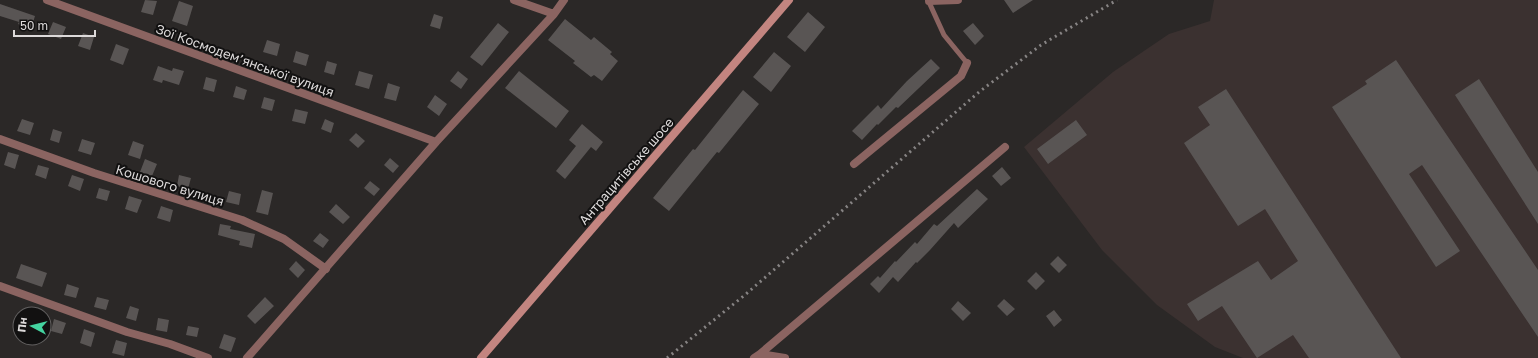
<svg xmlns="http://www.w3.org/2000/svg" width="1538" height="358" font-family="'Golos Text',sans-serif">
  <rect width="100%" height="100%" fill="#2b2827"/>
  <!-- built -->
  <path fill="#3b3130" d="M1214,0H1538V358H1243L1215,347L1157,305L1102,250L1024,147L1113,72L1169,34L1210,21Z"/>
  <!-- building -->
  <path fill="#595554" d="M145,0L157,1L153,15L141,12Z
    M1004,0H1033L1013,13Z
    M179,1L193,6L187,26L172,21Z
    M0,4L35,16L31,29L18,24L19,22L0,16Z
    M808,12L825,27L805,52L787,37Z
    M434,14L443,17L440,29L430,26Z
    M565,19L591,40L594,37L612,52L610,54L618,61L602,81L594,75L591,77L573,63L575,61L548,40Z
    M53,22L66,27L61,39L48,34Z
    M498,23L509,32L482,66L470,57Z
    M973,23L984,36L975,45L963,31Z
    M83,33L94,37L90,50L78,46Z
    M267,40L280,44L277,56L263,52Z
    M116,44L129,49L123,65L110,60Z
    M296,51L309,55L306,66L293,62Z
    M774,52L791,66L771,92L753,77Z
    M931,59L940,68L898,108L896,107L878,125L877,124L862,140L852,131L878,105L881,109L907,81Z
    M1396,60L1538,270V337L1422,165L1409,174L1460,251L1436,267L1332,107L1367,84L1365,81Z
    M327,61L337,64L334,75L324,72Z
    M158,66L172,71L173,68L184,71L179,85L163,80L162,83L153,80Z
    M359,71L373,75L369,89L355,85Z
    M458,71L468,79L461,89L450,81Z
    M519,71L569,111L556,128L505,88Z
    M206,77L217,80L214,92L203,89Z
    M1479,79L1538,172V224L1455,95Z
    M388,83L400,87L396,101L384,98Z
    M236,86L247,90L244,100L233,97Z
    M1226,89L1401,358H1309L1293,335L1257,358L1222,306L1198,321L1187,304L1258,261L1271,280L1298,261L1265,209L1238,226L1184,143L1210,125L1198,107Z
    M743,90L759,104L719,153L717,152L669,211L653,198L693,149L695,150Z
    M435,95L447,104L439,116L427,107Z
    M264,97L275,100L272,111L261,108Z
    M295,109L308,112L305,124L292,121Z
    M22,119L34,123L30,135L17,131Z
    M325,119L334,123L331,133L321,129Z
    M1076,120L1087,135L1048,164L1037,149Z
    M582,124L603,142L596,151L591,147L565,179L556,171L576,146L569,140Z
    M53,129L62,132L59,143L50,140Z
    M356,133L365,141L358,148L349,140Z
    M82,139L95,143L91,155L78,151Z
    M133,141L144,145L140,159L128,155Z
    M8,152L19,155L15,169L4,165Z
    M390,158L399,166L393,173L384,165Z
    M145,159L157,164L152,176L140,172Z
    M38,165L49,168L46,179L35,175Z
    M1002,167L1011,178L1001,186L992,176Z
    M72,175L84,179L80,191L68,186Z
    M179,175L191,178L188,189L177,186Z
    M370,181L380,189L374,196L364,188Z
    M99,188L110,191L107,201L96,198Z
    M977,189L988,199L958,228L954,223L930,250L917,263L916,262L898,282L893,277L879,293L870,284L878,276L880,278L895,261L896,262L915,242L917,244L934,224L937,226Z
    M262,190L273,193L268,215L256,212Z
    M229,191L241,194L239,205L226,202Z
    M129,196L142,200L137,213L125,209Z
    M336,204L350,217L343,224L329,212Z
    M161,206L173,210L170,222L157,218Z
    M220,224L231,226L230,229L255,234L252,248L239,245L240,241L218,235Z
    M320,233L329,240L323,248L313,241Z
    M1058,256L1067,265L1059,273L1050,264Z
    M296,261L305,270L298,278L289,269Z
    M21,264L47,273L42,287L16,278Z
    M1036,272L1045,281L1036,290L1027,281Z
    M67,284L79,288L76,298L64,295Z
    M97,297L109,300L106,310L94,307Z
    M265,297L274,306L255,324L247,316Z
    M1004,299L1015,309L1007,316L997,306Z
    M958,301L971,313L963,321L951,309Z
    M130,306L139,309L136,321L126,318Z
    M1054,310L1062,320L1054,327L1046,316Z
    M158,318L169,320L167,332L156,330Z
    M54,319L66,323L62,334L51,331Z
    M188,326L199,328L197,337L186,335Z
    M84,329L95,333L91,347L80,343Z
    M224,334L236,338L231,352L219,348Z
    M116,340L127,343L124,356L112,353Z"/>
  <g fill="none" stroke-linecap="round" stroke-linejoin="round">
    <!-- service -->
    <path stroke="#8b6461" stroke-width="5" d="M928,0L944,35L967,63"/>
    <!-- minor -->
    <path stroke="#8b6461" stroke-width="8" d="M47,0L436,142
      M514,0L554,14
      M929,1L958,0
      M0,139L94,173L242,220L284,239L326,269
      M854,164L961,76L967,63
      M0,286L127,332L170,344L208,358
      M760,354L1005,147
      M247,358L436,142L554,14L564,0
      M754,358L760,354L785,358"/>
    <!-- secondary -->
    <path stroke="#c38580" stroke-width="8" d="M481,358L789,0"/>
    <!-- rail -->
    <path stroke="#878484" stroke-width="3" stroke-dasharray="2 4" stroke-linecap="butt" d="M667,358L746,294L979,92L1041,45L1117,0"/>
  </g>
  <g text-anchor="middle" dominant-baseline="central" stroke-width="4" stroke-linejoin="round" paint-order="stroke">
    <!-- street labels -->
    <g font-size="13" fill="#dddada" stroke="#121111">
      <text transform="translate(245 60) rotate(20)">Зої Космодем’янської вулиця</text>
      <text transform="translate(626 171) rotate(-49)">Антрацитівське шосе</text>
      <text transform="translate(170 185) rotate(17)">Кошового вулиця</text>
    </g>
  </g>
  <!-- north arrow -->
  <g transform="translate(32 326) rotate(277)"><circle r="19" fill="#121111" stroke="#636161"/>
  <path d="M0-3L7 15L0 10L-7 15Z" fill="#44d4a0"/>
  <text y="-6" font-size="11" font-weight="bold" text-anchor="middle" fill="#dddada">Пн</text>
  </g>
  <!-- scale -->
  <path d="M14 30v6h81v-6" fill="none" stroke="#dddada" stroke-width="2"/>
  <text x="20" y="30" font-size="12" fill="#dddada" stroke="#121111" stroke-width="3" paint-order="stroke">50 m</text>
</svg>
